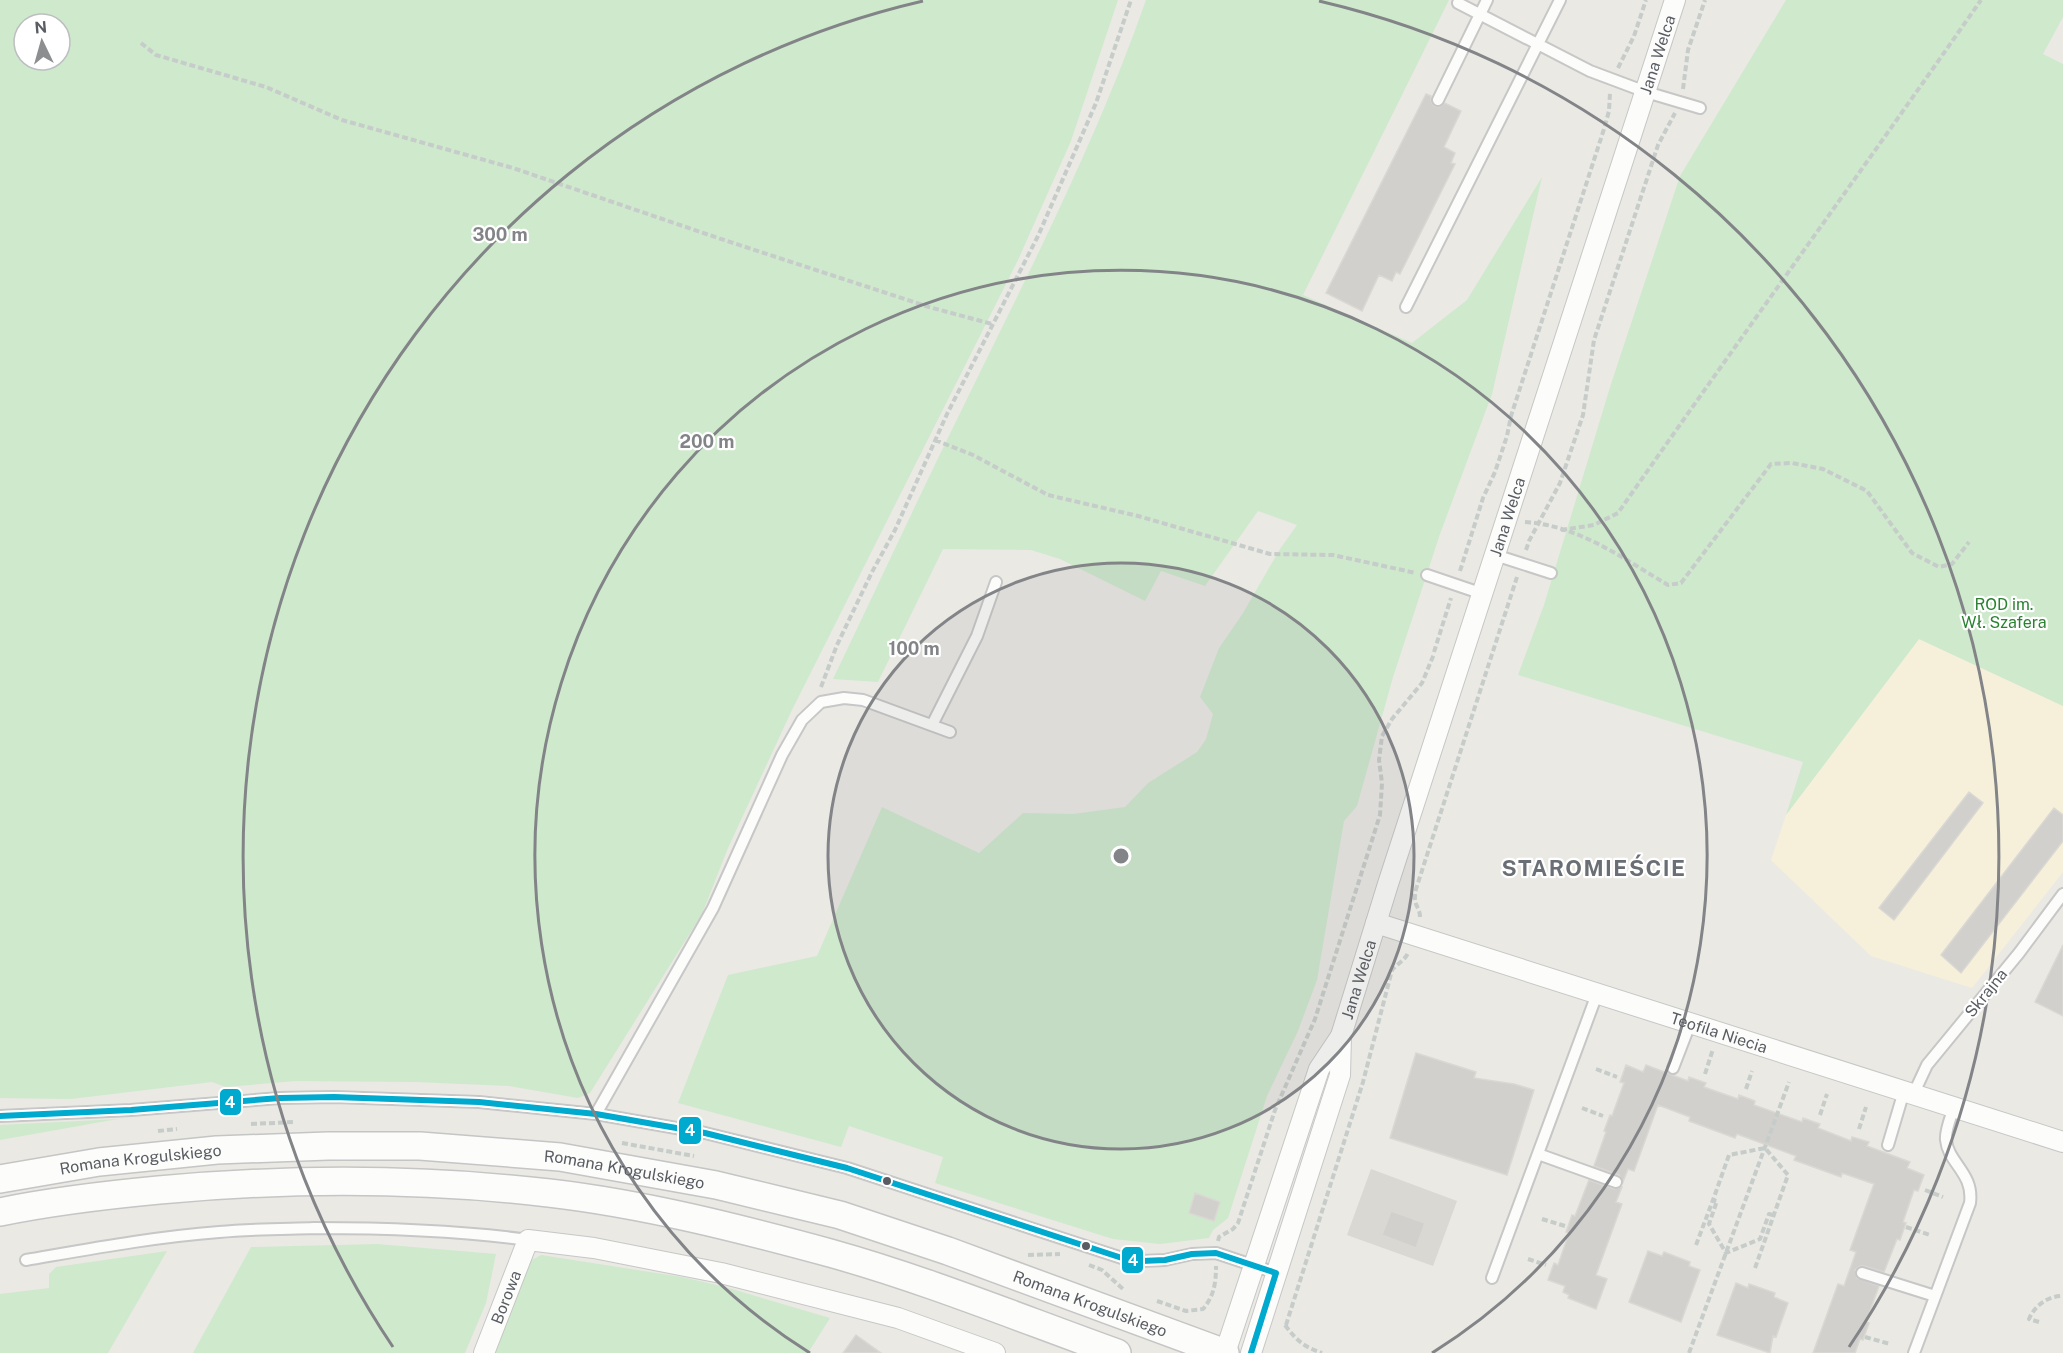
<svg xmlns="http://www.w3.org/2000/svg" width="2063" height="1353" font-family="'Public Sans',sans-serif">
  <rect width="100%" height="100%" fill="#eae9e4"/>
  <!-- commercial -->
  <path fill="#f6f0db" d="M1919,639L2063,706V872L1972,988L1871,956L1771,860L1786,815Z"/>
  <!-- industrial -->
  <path fill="#dad8d3" d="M1371,1169L1457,1201L1433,1266L1347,1235Z"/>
  <!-- green -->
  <path fill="#cfe9cd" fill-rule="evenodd" d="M0,0H1118L1071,141L1018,260L791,712L728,848L702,914L590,1093L578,1098L509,1086L416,1082L296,1081L226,1087L212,1082L71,1099L0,1098ZM24,24H60V60H24Z
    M1146,0H1449L1303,295L1412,343L1467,300L1542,177L1492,394L1440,534L1393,677L1357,806L1344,821L1317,980L1298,1031L1267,1096L1228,1218L1213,1230L1209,1238L1160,1244L1113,1239L935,1183L943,1157L849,1126L841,1147L678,1103L728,975L817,956L882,807L979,853L1023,813L1073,814L1125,807L1148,783L1197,752L1206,739L1213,714L1200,697L1219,648L1243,613L1280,549L1297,525L1258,511L1205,586L1161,571L1145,601L1060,559L1031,550L943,549L878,682L833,679C877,588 919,496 964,405C1029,272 1097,140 1146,0Z
    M1786,0H2063V17L2043,54L2063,64V706L1919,639L1786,815L1803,762L1518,675L1544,605L1611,384L1680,176Z
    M118,1119L0,1140V1125Z
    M377,1244L496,1254L486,1303L465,1353H193L251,1247Z
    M167,1251L108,1353H0V1294L49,1288V1274L56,1267Z
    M541,1255L682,1277L725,1287L830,1318L808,1353H492L528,1262Z"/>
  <!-- building -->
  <path fill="#d1d0cd" stroke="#dad8d3" stroke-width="1.5" d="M1426,94L1431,96V101L1434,106L1439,107L1445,103L1461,111L1444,147L1455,153L1451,163L1455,164L1400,274L1396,272L1392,281L1379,275L1362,311L1326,293Z
    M1969,792L1983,803L1894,920L1879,908Z
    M2054,808L2063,815V841L1961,973L1941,955Z
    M2063,945V1016L2035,1002Z
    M1416,1053L1476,1072L1474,1078L1514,1084L1534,1090L1507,1175L1390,1138Z
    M1626,1065L1643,1072L1646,1065L1688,1081L1689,1077L1706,1083L1704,1087L1738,1099L1739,1095L1755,1101L1754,1105L1802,1122L1803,1118L1820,1124L1818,1128L1851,1141L1852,1137L1869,1142L1867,1146L1910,1162L1907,1168L1924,1175L1918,1191L1914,1190L1903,1222L1906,1223L1900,1240L1897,1239L1884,1272L1864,1266H1860L1855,1270L1857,1278L1879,1286L1866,1322L1869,1323L1863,1340L1860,1339L1855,1353H1813L1838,1284L1844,1286L1856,1252L1850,1250L1874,1184L1842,1173L1841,1177L1794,1160L1796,1156L1737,1134L1735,1138L1689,1121L1690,1117L1658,1105L1634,1171L1628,1169L1623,1182L1619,1175L1594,1166L1606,1132L1604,1131L1610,1115L1612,1116L1624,1083L1620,1082Z
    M1589,1180L1614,1189L1622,1187L1616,1202L1622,1204L1596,1275L1607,1279L1596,1309L1568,1298L1569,1295L1563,1292L1565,1286L1548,1280L1554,1263L1558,1265L1569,1233L1566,1232L1572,1215L1575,1216Z
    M1195,1193L1220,1202L1214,1221L1189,1213Z
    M1391,1211L1425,1223L1416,1248L1382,1235Z
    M1648,1251L1662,1256L1664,1252L1690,1262L1689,1266L1700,1270L1681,1322L1629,1302Z
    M1736,1283L1748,1288L1749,1284L1775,1293L1774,1297L1788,1303L1776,1337L1773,1336L1770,1353L1717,1335Z
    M856,1335L881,1353H843Z"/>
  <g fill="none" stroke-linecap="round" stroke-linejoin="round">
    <!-- lane casing -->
    <g stroke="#c6c7c6" stroke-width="14">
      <path id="lane" d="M1458,3L1590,71L1646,92L1700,108
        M1438,100L1487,0
        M1406,307L1560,0
        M1495,555L1551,573
        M1427,575L1483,594
        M932,725L977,636L996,582
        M1673,1068L1690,1024
        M1913,1095L1927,1065L2019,953L2063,894
        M596,1114L713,908L782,755L802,720L821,702L844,698L863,700L950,732
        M0,1116L131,1110L280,1098L334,1097L479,1102L596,1114L705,1133L847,1168L1125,1259L1142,1261L1165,1260L1192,1254L1216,1253L1276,1273
        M1888,1145L1904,1091
        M1538,1154L1616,1182
        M26,1260C90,1249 154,1237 219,1232C251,1229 283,1229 314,1228C386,1228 457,1230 528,1240
        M1862,1273L1935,1296
        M1492,1278L1597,994
        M1914,1353L1970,1203C1974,1173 1948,1163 1946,1140C1945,1130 1951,1117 1954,1107"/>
    </g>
    <!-- street casing -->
    <g stroke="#c6c7c6" stroke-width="22">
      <g id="street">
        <path id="s1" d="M1376,923L2063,1142"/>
        <path id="s2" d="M484,1353L528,1240L594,1248L721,1273L898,1318L995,1353"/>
        <path id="s3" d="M1225,1353L1319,1069L1341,1036L1388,884L1675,0"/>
        <path d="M1251,1353L1340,1075L1341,1036"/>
      </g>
    </g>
    <!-- secondary casing -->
    <g stroke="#c5c5c5" stroke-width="30">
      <g id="secondary">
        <path id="s4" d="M0,1179L99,1162L217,1150L328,1146H420L560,1157L716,1185L840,1215L948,1251L1225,1353"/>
        <path d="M0,1212C53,1201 106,1195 159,1190C289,1178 419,1178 549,1193C644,1204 738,1228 830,1253C927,1280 1022,1319 1117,1353"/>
      </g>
    </g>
    <!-- path -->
    <path stroke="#c6ccc9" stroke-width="4" stroke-dasharray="6 3" stroke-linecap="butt" d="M141,43L156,55L266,87L342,120L513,168L718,238L929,307L992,324
      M1618,68L1634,36L1646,0
      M1683,89L1688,50L1705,0
      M935,440L973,455L1048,495L1138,516L1270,554L1333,555L1416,573
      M1525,522C1578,525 1624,559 1668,585L1681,583L1771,464L1792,463L1823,469L1867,491L1912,553L1939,567L1952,564L1969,542
      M1561,530L1594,525L1618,513C1738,341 1861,172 1981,0
      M1526,550L1529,541L1560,483L1583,415L1594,340L1658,145L1675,113
      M1460,571L1483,498L1495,472L1507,436L1511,416L1604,129L1609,111L1610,93
      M1434,652L1451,598
      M821,687L837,645L872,572L895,530L947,414L1038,236L1096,103L1131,0
      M1420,917C1420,905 1412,907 1416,889L1517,577
      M1596,1069L1617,1077
      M1705,1074L1713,1049
      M1746,1089L1752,1071
      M1582,1108L1603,1116
      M1820,1115L1827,1094
      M251,1124L294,1122
      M1859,1129L1866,1107
      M158,1131L177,1129
      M622,1143L694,1156
      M1925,1190L1943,1197
      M1542,1219L1565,1226
      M1906,1227L1930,1235
      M1218,1241L1219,1237L1233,1229L1238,1223L1275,1110L1315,1019L1380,815L1382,783L1379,760L1382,736L1392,719L1422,683L1434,654
      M1696,1245L1713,1200
      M1028,1255L1060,1254
      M1528,1259L1546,1265
      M1089,1265L1102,1270L1124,1290
      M1755,1268L1788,1175L1765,1148L1729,1155L1713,1200L1717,1201L1709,1224L1726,1253L1760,1239L1769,1214L1773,1215
      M1157,1301L1186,1311L1203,1309C1214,1296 1216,1283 1216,1266
      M2039,1322L2029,1319C2035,1305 2048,1296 2063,1296
      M1285,1325C1296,1340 1304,1347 1322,1353
      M1286,1325L1363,1082L1392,970C1397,964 1405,960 1408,953
      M1865,1337L1890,1344
      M1689,1353L1789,1082"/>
    <!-- lane -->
    <use href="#lane" stroke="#fcfcfb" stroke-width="10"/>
    <!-- street -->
    <use href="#street" stroke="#fcfcfb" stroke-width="20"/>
    <!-- secondary -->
    <use href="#secondary" stroke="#fcfcfb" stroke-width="27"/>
    <!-- bus-1 casing -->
    <g stroke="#fff" stroke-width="10">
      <path id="bus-1" d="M0,1116L131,1110L280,1098L334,1097L479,1102L596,1114L705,1133L847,1168L1125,1259L1142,1261L1165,1260L1192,1254L1216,1253L1276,1273L1251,1353"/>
    </g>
    <!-- bus-1 -->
    <use href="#bus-1" stroke="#00a9ce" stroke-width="6"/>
  </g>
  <!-- distance rings -->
  <circle cx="1121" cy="856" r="293" fill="#828487" fill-opacity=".12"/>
  <g fill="none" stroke="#828487" stroke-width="3">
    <circle cx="1121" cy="856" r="293"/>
    <path d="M810 1353A586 586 0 1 1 1432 1353"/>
    <path d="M393 1347A878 878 0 0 1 923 1M1319 1A878 878 0 0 1 1849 1347"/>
  </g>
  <!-- markers -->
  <g fill="#595d63" stroke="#fff" stroke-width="2">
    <circle cx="887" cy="1181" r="5"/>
    <circle cx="1086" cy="1246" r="5"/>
  </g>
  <g text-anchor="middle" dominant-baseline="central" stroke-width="4.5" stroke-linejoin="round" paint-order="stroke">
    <!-- street labels -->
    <g font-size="16" fill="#595d63" stroke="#fff">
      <text stroke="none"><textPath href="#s3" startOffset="1370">Jana Welca</textPath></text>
      <text stroke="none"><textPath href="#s3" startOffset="884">Jana Welca</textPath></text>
      <text stroke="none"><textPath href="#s3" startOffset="398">Jana Welca</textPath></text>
      <text transform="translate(1986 993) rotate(-51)">Skrajna</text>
      <text stroke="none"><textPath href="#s1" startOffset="360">Teofila Niecia</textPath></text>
      <text stroke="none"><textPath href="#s4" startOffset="142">Romana Krogulskiego</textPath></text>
      <text stroke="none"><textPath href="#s4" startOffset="628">Romana Krogulskiego</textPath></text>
      <text stroke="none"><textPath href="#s2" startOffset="60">Borowa</textPath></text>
      <text stroke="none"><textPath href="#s4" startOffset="1114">Romana Krogulskiego</textPath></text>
    </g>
    <!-- park labels -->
    <g font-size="16" fill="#2a8231" stroke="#fff">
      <text x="2004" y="604">ROD im.<tspan x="2004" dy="18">Wł. Szafera</tspan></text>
    </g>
    <!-- district labels -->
    <g font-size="22" font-weight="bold" letter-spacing="1.5" fill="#6a6f75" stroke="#fff">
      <text x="1594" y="868">STAROMIEŚCIE</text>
    </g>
  </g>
  <circle cx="1121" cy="856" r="9" fill="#828487" stroke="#fff" stroke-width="3"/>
  <g font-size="18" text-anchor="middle" font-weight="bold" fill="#828487" stroke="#fff" stroke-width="4.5" stroke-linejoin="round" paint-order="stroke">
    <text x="500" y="241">300 m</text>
    <text x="707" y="448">200 m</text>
    <text x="914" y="655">100 m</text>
  </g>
  <g stroke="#fff" stroke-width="2">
    <rect x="219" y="1088" width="23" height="28" rx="6" fill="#00a9ce"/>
    <rect x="678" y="1116" width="24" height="29" rx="6" fill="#00a9ce"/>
    <rect x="1121" y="1246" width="23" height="28" rx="6" fill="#00a9ce"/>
  </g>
  <g font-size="16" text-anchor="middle" font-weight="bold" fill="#fff">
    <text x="230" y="1108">4</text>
    <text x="690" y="1136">4</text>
    <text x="1133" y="1266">4</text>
  </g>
  <!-- north arrow -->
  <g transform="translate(42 42) rotate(355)"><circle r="28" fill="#ffffff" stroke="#bdbec1" stroke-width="1.5"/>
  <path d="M0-4.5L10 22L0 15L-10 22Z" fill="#8c8e90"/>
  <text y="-9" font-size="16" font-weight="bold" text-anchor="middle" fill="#595d63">N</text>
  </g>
</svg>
